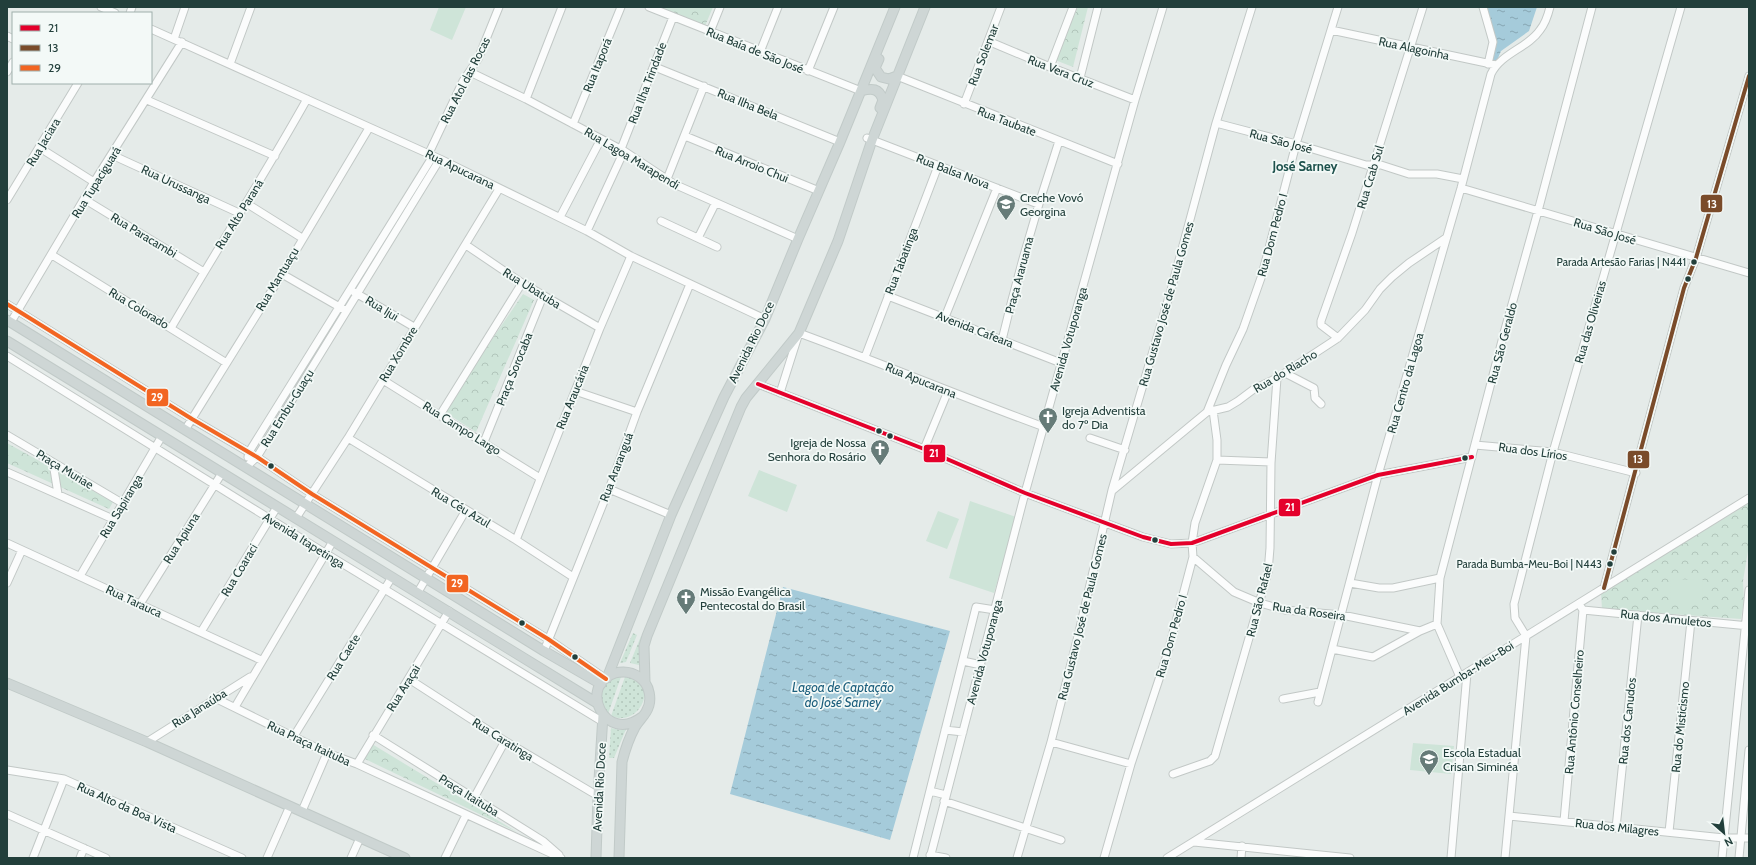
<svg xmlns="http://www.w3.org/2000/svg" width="1756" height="865" font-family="Cabin,sans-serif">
  <defs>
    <pattern id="grass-dots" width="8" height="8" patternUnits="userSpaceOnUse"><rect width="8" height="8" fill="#cee4d8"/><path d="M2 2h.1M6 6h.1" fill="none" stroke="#b1c5ba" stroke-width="1.8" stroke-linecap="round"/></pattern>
    <pattern id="forest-crowns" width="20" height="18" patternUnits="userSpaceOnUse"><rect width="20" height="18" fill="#cee4d8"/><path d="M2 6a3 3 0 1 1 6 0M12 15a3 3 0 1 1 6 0" fill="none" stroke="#b1c5ba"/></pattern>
    <pattern id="water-ripples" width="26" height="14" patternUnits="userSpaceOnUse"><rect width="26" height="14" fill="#a5cbda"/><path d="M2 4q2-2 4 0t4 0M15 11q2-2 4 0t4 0" fill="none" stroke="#86a6b2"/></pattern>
  </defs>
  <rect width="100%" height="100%" fill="#e5ebe9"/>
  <!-- grass -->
  <path fill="url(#grass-dots)" d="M633,633L637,635L626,662L620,663Z
    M641,636L639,665L630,663Z
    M622,674L608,714L600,704C601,683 603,683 622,674Z
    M626,674L632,675L645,689C646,708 630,724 611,716Z
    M611,728L620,730L626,729L614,758H609Z"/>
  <!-- forest -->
  <path fill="url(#forest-crowns)" d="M656,7H713L705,26Z
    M1078,7H1088L1073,67L1055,60Z
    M523,294L534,300L476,432L443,411Z
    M7,443L113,502L109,509L7,463Z
    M1749,503L1748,551L1743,581L1744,601L1741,619L1602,609L1601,593Z
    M372,744L517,832L363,758Z"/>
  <!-- pitch -->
  <path fill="#cee4d8" d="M439,7H466L452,40L430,30Z
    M759,470L797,485L787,512L748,496Z
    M970,501L1016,517L994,593L949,578Z
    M938,511L959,519L947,549L926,541Z
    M1670,579L1703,580L1702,600H1671Z
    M1413,743L1454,746L1451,774L1410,770Z"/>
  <!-- water -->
  <path fill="url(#water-ripples)" d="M1486,7H1537L1529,31L1501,51L1496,63L1490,60L1496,42Z
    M783,587L950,631L890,840L730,794Z"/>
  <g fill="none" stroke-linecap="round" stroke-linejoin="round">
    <!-- minor casing -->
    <g stroke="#c2c8c6" stroke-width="9">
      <path id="minor" d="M101,7L115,13
        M649,7L861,91
        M1483,7L1493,42L1488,64
        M130,13L132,7
        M151,29L440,159L587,231L631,256L765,319
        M1331,30L1496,65
        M710,32L720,7
        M7,36L13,39
        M174,39L185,7
        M988,41L1050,67L1135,100
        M760,52L778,7
        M230,64L251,7
        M655,67L840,142
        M1050,67L1073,7
        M808,71L834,7
        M7,72L13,62
        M470,72L526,99L624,151L674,184L798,239
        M897,76L1118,164
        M1080,78L1098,7
        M526,99L562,7
        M147,100L275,156
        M964,104L1001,7
        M1216,123L1296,144L1366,165H1381L1409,174H1437L1463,179
        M573,124L621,7
        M685,136L819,191
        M867,138L1038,204
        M40,148L94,182
        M621,149L673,17
        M429,153L463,81L478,59L499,7
        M112,155L239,213
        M667,179L704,86
        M1461,188L1749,273
        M84,199L204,272
        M7,200L78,83
        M246,203L302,238
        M560,217L601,139
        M661,221L717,247
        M587,231L624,151
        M698,238L715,204
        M466,245L522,283L600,328
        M52,255L225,362
        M282,274L343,309
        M354,292L414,327
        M888,296L1061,363
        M7,304L192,419L257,457L312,494L548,639L606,679
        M945,317L997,188
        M11,322L94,182L182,42
        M171,328C216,251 264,176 307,99
        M1338,338L1321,325V321L1352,233L1423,7
        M1002,340C1018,273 1037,207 1059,141
        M7,356L325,553L603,722
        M865,357L938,166
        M1285,373L1314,388L1315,398L1321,404
        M383,380L540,478
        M758,384L924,449L1025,493L1143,537L1171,544L1192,543L1378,475L1472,457
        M575,391L637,412
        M780,393L799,333C881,363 962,397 1044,427
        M1207,412L1226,365L1243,329L1262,275L1296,144L1338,7
        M440,415L522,283
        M185,430L282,274L369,128
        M7,435L122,503
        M348,438L516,540L573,577
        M1090,438L1125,450
        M484,442L543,296
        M1475,445L1553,452L1636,473
        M924,449L948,391
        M248,457L249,452L433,156
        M1217,460L1271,462
        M53,463L58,494
        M246,467L257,457L440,159
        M7,472L113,519
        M609,489L671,515
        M1113,490L1207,412L1228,407L1238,401L1254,389L1277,378L1338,338L1365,310L1380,289L1392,277L1409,263L1446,238
        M296,518L348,438L499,189
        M516,540L600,328L631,256
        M7,543L261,660
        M1193,557L1234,592L1260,603L1285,610L1342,615L1420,631L1437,624
        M80,576L162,436
        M7,583L22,550
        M1350,583L1379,588H1393L1440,578
        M1604,588L1684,288L1696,258L1749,76
        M418,592L466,510
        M140,604L222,473
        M1583,610L1749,626
        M201,632L277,507
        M1332,649L1373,657L1420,631
        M544,651L609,489L637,412L690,284
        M963,661L981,665
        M1460,677L1437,624L1440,578L1504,333L1538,211L1592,7
        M409,679L505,741L598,796
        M215,698L327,753L357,764L561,858
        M1283,699L1320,692
        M1318,702L1378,475L1461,188L1491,74C1501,53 1528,48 1540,30C1545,24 1548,15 1550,7
        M235,707L333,541
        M945,730L963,732
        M373,735L543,841L559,855
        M294,736L392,577
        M147,742L250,677
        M1051,742L1131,764
        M357,764L449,611
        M7,770L64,779L242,858
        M1173,774L1210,761L1215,756L1268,572L1270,548L1271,463L1277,378
        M930,791L946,795
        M474,798L505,741
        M944,801L1061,840
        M302,811L327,753
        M7,814L106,858
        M1509,816L1724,838H1749
        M1564,821L1583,610L1579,604
        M1616,828L1638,615
        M1669,832L1691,621
        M1194,842L1350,858
        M930,855L946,858
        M33,858L64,779
        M80,858L84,848
        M267,858L290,806
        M351,858L360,838
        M445,858L466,815
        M913,858L976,607L995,610
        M930,858L1025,493L1135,100L1163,7
        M1017,858L1051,742L1078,636L1112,490L1171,290L1216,123L1252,7
        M1104,858L1131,764L1168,652L1193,557L1192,543L1195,523L1217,460V440L1213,410
        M1167,858L1749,498
        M1241,858L1242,846
        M1451,858L1467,673
        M1505,858L1526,636L1515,618L1514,604L1553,452L1681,7
        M1722,858L1749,590
        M1739,858L1749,750"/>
    </g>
    <!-- major casing -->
    <g stroke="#c1cac8" stroke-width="11">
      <path id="major" d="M879,59L875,68L881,77L889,79L897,76
        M861,91C872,88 879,88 883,100L880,108
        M7,320L544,651L601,684
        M7,341L597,703
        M607,678L671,515L724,397L765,319L798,239L840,142L895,7
        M645,682L644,646L647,636L741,407L746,398L799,333L838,241L872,140L925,7
        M7,683L147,742L405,858
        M596,858L598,796L603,715
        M619,858L622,762C625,750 629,738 635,727C638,722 643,717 646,712C653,701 650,684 639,677C632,672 623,671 615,673C577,685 605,745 642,717"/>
    </g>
    <!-- minor -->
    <use href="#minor" stroke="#fbfcfc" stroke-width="7"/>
    <!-- major -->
    <use href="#major" stroke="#ced6d5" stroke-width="9"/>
    <!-- bus-1 casing -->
    <g stroke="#f3f9f7" stroke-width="7">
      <path id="bus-1" d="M758,384L924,449L1025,493L1143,537L1171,544L1192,543L1378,475L1472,457"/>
    </g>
    <!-- bus-2 casing -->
    <g stroke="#f3f9f7" stroke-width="7">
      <path id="bus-2" d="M1604,588L1684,288L1696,258L1749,76"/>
    </g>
    <!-- bus-3 casing -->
    <g stroke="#f3f9f7" stroke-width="7">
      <path id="bus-3" d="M7,304L192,419L257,457L312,494L548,639L606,679"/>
    </g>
    <!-- bus-1 -->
    <use href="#bus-1" stroke="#e4002b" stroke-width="4"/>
    <!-- bus-2 -->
    <use href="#bus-2" stroke="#7a4b2a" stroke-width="4"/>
    <!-- bus-3 -->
    <use href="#bus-3" stroke="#f26522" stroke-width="4"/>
  </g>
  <!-- icons -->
  <defs>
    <g id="school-pin" transform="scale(1)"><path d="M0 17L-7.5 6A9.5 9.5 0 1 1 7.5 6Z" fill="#667b78" stroke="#f3f9f7"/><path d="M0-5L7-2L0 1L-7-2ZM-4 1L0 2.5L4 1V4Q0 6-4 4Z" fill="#fff"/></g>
    <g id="church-pin" transform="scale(1)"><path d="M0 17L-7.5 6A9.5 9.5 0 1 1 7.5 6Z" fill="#667b78" stroke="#f3f9f7"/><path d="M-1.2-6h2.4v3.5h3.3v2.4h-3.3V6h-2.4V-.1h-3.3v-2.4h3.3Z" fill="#fff"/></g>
  </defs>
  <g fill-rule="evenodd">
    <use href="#school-pin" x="1006" y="204"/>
    <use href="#church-pin" x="1048" y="417"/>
    <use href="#church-pin" x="880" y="449"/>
    <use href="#church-pin" x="686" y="598"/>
    <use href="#school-pin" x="1429" y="759"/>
  </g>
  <!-- markers -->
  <g fill="#223f3b" stroke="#f3f9f7" stroke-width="1.5">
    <circle cx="1694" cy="262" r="3.5"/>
    <circle cx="1688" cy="279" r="3.5"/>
    <circle cx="879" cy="431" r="3.5"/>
    <circle cx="890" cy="436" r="3.5"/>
    <circle cx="1465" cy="458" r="3.5"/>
    <circle cx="271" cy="466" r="3.5"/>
    <circle cx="1155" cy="540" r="3.5"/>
    <circle cx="1614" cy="552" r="3.5"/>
    <circle cx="1610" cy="564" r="3.5"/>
    <circle cx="522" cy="623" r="3.5"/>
    <circle cx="575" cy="657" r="3.5"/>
  </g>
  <g text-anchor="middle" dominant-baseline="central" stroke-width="3.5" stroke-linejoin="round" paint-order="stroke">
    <!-- bus labels -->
    <g font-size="11" fill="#223f3b" stroke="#f3f9f7" text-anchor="end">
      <text x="1686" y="262">Parada Artesão Farias | N441</text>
      <text x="1602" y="564">Parada Bumba-Meu-Boi | N443</text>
    </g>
    <!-- street labels -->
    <g font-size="12" fill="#223f3b" stroke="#f3f9f7">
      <text transform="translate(1414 48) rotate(12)">Rua Alagoinha</text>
      <text transform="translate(755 50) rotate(22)">Rua Baía de São José</text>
      <text transform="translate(983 55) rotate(-69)">Rua Solemar</text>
      <text transform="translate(597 65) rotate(-68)">Rua Itaporá</text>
      <text transform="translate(1061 71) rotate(21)">Rua Vera Cruz</text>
      <text transform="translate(465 80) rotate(-63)">Rua Atol das Rocas</text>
      <text transform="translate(647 83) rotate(-69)">Rua Ilha Trindade</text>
      <text transform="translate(748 104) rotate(22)">Rua Ilha Bela</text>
      <text transform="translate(1007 121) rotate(21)">Rua Taubate</text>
      <text transform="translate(1281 141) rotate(15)">Rua São José</text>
      <text transform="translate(43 142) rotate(-59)">Rua Jaciara</text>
      <text transform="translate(632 158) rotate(31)">Rua Lagoa Marapendi</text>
      <text transform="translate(752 164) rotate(22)">Rua Arroio Chui</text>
      <text transform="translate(460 169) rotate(26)">Rua Apucarana</text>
      <text transform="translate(953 171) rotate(21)">Rua Balsa Nova</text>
      <text transform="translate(1370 177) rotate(-73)">Rua Ccab Sul</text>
      <text transform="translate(96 182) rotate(-58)">Rua Tupaciguará</text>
      <text transform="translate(176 184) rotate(25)">Rua Urussanga</text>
      <text transform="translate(239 214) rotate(-58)">Rua Alto Paraná</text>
      <text transform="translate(1605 231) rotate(17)">Rua São José</text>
      <text transform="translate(144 235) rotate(31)">Rua Paracambi</text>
      <text transform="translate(1272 235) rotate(-75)">Rua Dom Pedro I</text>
      <text transform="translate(901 261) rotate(-69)">Rua Tabatinga</text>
      <text transform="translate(1019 275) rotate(-75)">Praça Araruama</text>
      <text transform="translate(277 279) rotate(-59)">Rua Mantuaçu</text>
      <text transform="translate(532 288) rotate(32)">Rua Ubatuba</text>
      <text transform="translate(1166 304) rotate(-74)">Rua Gustavo José de Paula Gomes</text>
      <text transform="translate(139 308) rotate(31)">Rua Colorado</text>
      <text transform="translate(382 308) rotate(31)">Rua Ijui</text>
      <text transform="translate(1590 322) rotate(-74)">Rua das Oliveiras</text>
      <text transform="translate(975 329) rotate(21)">Avenida Cafeara</text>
      <text transform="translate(1068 339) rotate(-74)">Avenida Votuporanga</text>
      <text transform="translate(751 342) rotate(-64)">Avenida Rio Doce</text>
      <text transform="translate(1502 343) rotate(-75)">Rua São Geraldo</text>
      <text transform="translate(398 354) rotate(-59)">Rua Xombre</text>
      <text transform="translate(514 369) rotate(-68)">Praça Sorocaba</text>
      <text transform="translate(1285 371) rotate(-31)">Rua do Riacho</text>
      <text transform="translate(921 380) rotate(22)">Rua Apucarana</text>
      <text transform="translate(1405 383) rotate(-74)">Rua Centro da Lagoa</text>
      <text transform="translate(572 397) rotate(-68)">Rua Araucária</text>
      <text transform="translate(287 408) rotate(-58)">Rua Embu-Guaçu</text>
      <text transform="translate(462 428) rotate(32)">Rua Campo Largo</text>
      <text transform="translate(1533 451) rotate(8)">Rua dos Lírios</text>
      <text transform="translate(616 467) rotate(-69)">Rua Araranguá</text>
      <text transform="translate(65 469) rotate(31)">Praça Muriae</text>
      <text transform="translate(121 506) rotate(-59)">Rua Sapiranga</text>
      <text transform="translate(461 507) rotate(31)">Rua Céu Azul</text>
      <text transform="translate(181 538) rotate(-58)">Rua Apiuna</text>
      <text transform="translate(304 540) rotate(32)">Avenida Itapetinga</text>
      <text transform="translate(239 570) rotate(-59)">Rua Coaraci</text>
      <text transform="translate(1259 600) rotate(-76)">Rua São Rafael</text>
      <text transform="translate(134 601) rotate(25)">Rua Tarauca</text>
      <text transform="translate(1309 611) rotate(8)">Rua da Roseira</text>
      <text transform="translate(1082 617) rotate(-76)">Rua Gustavo José de Paula Gomes</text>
      <text transform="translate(1666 618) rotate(6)">Rua dos Amuletos</text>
      <text transform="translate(1171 636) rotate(-74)">Rua Dom Pedro I</text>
      <text transform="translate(984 652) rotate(-75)">Avenida Votuporanga</text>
      <text transform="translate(343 657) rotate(-58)">Rua Caete</text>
      <text transform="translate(1458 678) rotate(-32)">Avenida Bumba-Meu-Boi</text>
      <text transform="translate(403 688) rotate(-58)">Rua Araçai</text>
      <text transform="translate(199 708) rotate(-32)">Rua Janaúba</text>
      <text transform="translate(1574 712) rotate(-85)">Rua Antônio Conselheiro</text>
      <text transform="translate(1627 721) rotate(-84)">Rua dos Canudos</text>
      <text transform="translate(1680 727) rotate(-84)">Rua do Misticismo</text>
      <text transform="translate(503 739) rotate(32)">Rua Caratinga</text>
      <text transform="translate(309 743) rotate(25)">Rua Praça Itaituba</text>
      <text transform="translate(599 787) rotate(-87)">Avenida Rio Doce</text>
      <text transform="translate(469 795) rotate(32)">Praça Itaituba</text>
      <text transform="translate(127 807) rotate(24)">Rua Alto da Boa Vista</text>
      <text transform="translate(1617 827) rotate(6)">Rua dos Milagres</text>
    </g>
    <!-- poi labels -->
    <g font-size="12" fill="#223f3b" stroke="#f3f9f7" text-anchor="start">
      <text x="1020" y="197">Creche Vovó<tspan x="1020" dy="14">Georgina</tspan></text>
      <text x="1062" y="410">Igreja Adventista<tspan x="1062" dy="14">do 7º Dia</tspan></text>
      <text x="866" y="442" text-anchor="end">Igreja de Nossa<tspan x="866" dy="14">Senhora do Rosário</tspan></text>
      <text x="700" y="591">Missão Evangélica<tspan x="700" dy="14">Pentecostal do Brasil</tspan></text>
      <text x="1443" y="752">Escola Estadual<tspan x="1443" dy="14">Crisan Siminéa</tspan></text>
    </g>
    <!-- neighbourhood labels -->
    <g font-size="13" font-weight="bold" fill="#1d514c" stroke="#f3f9f7">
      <text x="1305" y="166">José Sarney</text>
    </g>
    <!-- water labels -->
    <g font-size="13" font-style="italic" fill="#1b5e7c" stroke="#f3f9f7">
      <text x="843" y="687">Lagoa de Captação<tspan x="843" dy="15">do José Sarney</tspan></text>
    </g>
  </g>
  <g stroke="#f3f9f7" stroke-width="1.5">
    <rect x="1700" y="194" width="23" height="19" rx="4" fill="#7a4b2a"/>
    <rect x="146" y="388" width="23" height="19" rx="4" fill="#f26522"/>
    <rect x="923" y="444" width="23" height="19" rx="4" fill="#e4002b"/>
    <rect x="1627" y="450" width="23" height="19" rx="4" fill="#7a4b2a"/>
    <rect x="1278" y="498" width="23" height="19" rx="4" fill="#e4002b"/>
    <rect x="446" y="574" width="23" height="19" rx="4" fill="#f26522"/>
  </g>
  <g font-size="11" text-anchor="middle" font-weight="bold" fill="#fff">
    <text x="1712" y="208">13</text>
    <text x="157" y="401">29</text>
    <text x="934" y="457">21</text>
    <text x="1638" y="463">13</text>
    <text x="1290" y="511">21</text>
    <text x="457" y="587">29</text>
  </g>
  <!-- border -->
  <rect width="1756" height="865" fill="none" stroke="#223f3b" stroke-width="16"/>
  <!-- legend -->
  <rect x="12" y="12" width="140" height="72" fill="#f3f9f7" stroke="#9fafac"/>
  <rect x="20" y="25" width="20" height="6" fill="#e4002b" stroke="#9fafac"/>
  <text x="48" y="32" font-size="12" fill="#223f3b">21</text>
  <rect x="20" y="45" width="20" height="6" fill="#7a4b2a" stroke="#9fafac"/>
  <text x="48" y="52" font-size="12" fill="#223f3b">13</text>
  <rect x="20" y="65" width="20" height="6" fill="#f26522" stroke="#9fafac"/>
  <text x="48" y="72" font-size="12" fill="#223f3b">29</text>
  <!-- north arrow -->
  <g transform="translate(1724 833) rotate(152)" stroke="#f3f9f7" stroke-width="3" paint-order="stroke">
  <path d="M0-3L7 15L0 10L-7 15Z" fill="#223f3b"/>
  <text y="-6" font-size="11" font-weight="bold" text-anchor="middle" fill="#223f3b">N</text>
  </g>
</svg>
